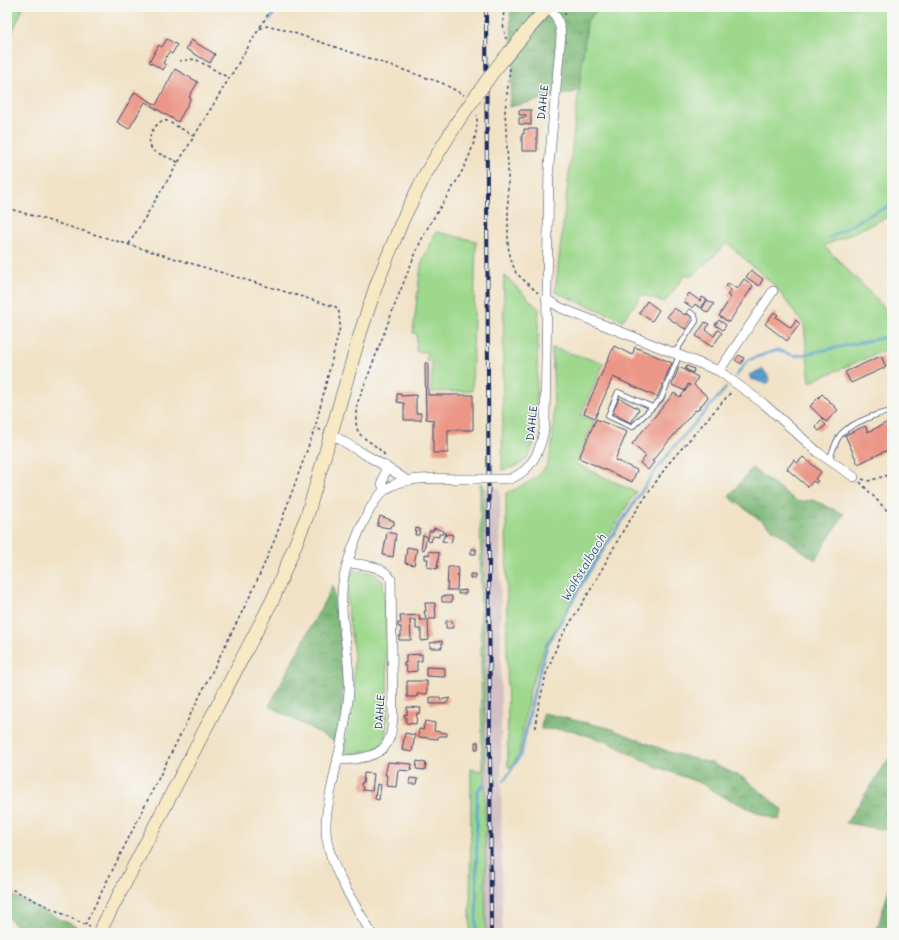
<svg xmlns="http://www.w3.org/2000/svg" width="899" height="940" font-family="Mali,sans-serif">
  <defs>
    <pattern id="forest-crowns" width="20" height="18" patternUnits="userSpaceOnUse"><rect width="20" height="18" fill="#7eb878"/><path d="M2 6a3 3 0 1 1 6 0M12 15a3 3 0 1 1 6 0" fill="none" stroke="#669666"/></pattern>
    <pattern id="water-rules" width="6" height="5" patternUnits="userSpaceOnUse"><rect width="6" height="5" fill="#58a1cf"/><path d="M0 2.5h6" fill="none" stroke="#4884ab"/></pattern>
  </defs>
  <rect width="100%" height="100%" fill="#f6f6f2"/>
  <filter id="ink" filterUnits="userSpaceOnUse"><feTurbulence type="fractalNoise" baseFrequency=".025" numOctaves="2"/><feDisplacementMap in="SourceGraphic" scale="8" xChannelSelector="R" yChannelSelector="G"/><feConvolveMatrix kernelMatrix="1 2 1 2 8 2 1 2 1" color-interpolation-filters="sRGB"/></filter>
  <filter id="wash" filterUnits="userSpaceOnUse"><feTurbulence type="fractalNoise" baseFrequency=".012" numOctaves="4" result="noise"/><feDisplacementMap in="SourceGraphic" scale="16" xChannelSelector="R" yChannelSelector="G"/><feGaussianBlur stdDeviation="0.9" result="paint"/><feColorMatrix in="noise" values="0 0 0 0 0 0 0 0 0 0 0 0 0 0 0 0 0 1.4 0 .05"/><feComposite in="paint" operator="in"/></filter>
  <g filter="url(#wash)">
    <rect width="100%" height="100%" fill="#f1e2c6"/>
    <!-- railway -->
    <path fill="#d2bec3" d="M483,488H500L502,933H486Z"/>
    <!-- grass -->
    <path fill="#9dd88c" stroke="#5c8475" d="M7,7H23L7,46Z
      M599,7H892V215L824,246L892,315V347L810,382L804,325L775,286L727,243L694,275H685L665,302L642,295L623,320L555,292L587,21Z
      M436,232L476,241L472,391L431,392L432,361H426L427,352L416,351L417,334L413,333L421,264Z
      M504,275L539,309L535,440C527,463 525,464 502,470Z
      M552,348L604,363L581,415L594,421L576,464L636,492L592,563L564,615L546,644L530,689L519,754L511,767H508L506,493C520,487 535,481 545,468C558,449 553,374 552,348Z
      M480,484H483V488L486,933H470L471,769L482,771Z
      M353,570L373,573L383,581C384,605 393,732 382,744C375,752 358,753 347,754L344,751C348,721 354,690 354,660C353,630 340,599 353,570Z"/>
    <!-- forest -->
    <path fill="url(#forest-crowns)" stroke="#4c746b" d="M510,7H599L587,21L579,91L509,107L513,68Z
      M752,468L798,502L813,500L844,514L815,560L729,497Z
      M333,585L344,660L342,716L334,741L269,706Z
      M543,713L609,728L672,753L711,763L744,778L783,810L779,820L763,815L720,795L703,784L649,764L610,743L571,730L541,729Z
      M892,754V831L846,823Z
      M892,879V933H876Z
      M7,893L77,927L82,933H24L7,917Z"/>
    <!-- water -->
    <path fill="url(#water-rules)" stroke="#3a6896" d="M762,369L767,374L770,381L767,384L751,379L749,375Z"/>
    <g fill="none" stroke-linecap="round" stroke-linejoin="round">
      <!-- stream -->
      <path stroke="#58a1cf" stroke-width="2.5" d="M270,20L278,7
        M829,238L869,215L892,205
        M736,376L748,360L777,350L796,356L882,338L892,334
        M504,781L521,755L535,687L548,644L594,564L651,477L673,448L726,388
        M476,933L477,791L484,785"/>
    </g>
    <g id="blocks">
      <!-- building -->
      <path fill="#eb9686" d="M167,39L177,45L172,54L169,52L163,63L166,65L163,70L149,62L159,45L162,47Z
        M191,40L215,54L210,63L186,49Z
        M175,69L198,82L189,97L191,98L178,122L145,102L129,129L117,122L135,92L156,105Z
        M519,110H531V125L519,124V118L526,117V115H519Z
        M524,129H537V151H522V134H524Z
        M751,270L763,279L759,286L746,277Z
        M744,279L753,286L729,322L719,316L731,297L727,295L731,290L726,286L728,283L737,289Z
        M689,293L700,301L702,297L707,300L701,308L695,304L693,308L684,302Z
        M707,300L714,304L708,313L702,309Z
        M647,301L659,310L652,321L639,313Z
        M674,308L685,315L686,313L692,317L685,329L667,317Z
        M774,312L778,315L776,317L791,328L796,320L800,324L787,341L765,324Z
        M719,320L726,325L723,330L715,325Z
        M705,322L709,324L706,330L714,336L718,330L722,333L712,347L696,336Z
        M614,346L632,355L635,347L672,363L657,397L613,377L595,418L584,413Z
        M739,355L744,358L741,364L735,360Z
        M881,356L886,367L851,383L845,372Z
        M425,363H428V395H473V430H448V453H433V420L426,419Z
        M687,366L694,369L693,373L685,369Z
        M679,367L698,377L694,385L708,397L697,411L695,410L652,461L654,462L648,470L640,463L646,456L632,444L674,393L680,397L690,385L688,384L685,391L672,385Z
        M397,394H401V396L416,395V413H421V420H404V403L397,402Z
        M822,394L838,410L826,422L810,406Z
        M619,398L639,409L631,423L612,413Z
        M596,419L627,432L615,460L637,470L632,482L579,458Z
        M821,420L826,425L819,431L815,427Z
        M892,420V448L858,464L845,435L865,426L868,432Z
        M803,457L821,472L815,479L818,481L816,483L813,481L808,487L787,469L794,460L797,463Z
        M380,516L394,521V525H391L390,528L377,526Z
        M416,528L420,529L419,535H415Z
        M434,528L444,531L443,534H439V537L433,536L431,542L428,541L429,531H433Z
        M387,532L396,534L393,557L383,555Z
        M446,532L445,536L448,534L453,535L451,543L442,541Z
        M423,535L427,536L424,550L421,549Z
        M407,547L417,549L414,565L405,563Z
        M471,549H476V554H471Z
        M429,551L439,553L437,569L427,567L428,559H425V554L429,555Z
        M448,567H458L457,590H447Z
        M470,574H476V578H470Z
        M466,590V594H458V591Z
        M442,596H452V602H442Z
        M425,603H435L436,619H428L429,640L421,641V629H416V620H410L411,640H399V636H401V627H398V623H401L400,616L419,615L420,620H426L424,611H426Z
        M446,621H452L453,628H446Z
        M442,641V648H430V643Z
        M422,654V661H417V671L407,672L406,666H404V663H406V655Z
        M426,667L445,668V677L426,676Z
        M407,681H427V694H417V697H407Z
        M430,697H440V700L450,698L446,704H430Z
        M407,707L421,708L420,713H417L416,724L406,723V717H404V714L407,715Z
        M425,721L435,723L434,731L447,733V736H438V739L418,737L419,729L423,730Z
        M405,733L415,735L412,752L402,750Z
        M475,742H478V749H475Z
        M417,761L426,763L425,770L416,769Z
        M388,762L412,764L411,771L398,770L396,787L386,786L387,775H385Z
        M364,773L374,774L372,791L362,790L363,787L361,786V783H363Z
        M410,778L418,779L417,784H409Z
        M377,784L381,785L379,800L375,799Z"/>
    </g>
  </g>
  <g filter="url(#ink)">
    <use href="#blocks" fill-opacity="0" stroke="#3b4a6e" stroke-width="1"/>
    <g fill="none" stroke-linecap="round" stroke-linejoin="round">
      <!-- lane casing -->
      <g stroke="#3b4a6e" stroke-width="6">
        <path id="lane" d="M674,354L696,321L695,316L690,312
          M652,407L618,392L608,416L632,427L661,399L679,356
          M829,460C833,452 836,437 843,432C852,424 880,411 892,412"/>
      </g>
      <!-- street casing -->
      <g stroke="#3b4a6e" stroke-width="10">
        <path id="street" d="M546,299L561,308L719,371L764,404L819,453L854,477
          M719,371L773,291
          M332,434C356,451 383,463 406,480
          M510,479C534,470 542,447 545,423L549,165L561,35C560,23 557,16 549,7
          M384,491L382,483L386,466
          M337,760C353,760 383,758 389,739C392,733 392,725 393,718L391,579C383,565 363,565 348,563
          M371,933C355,903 333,874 327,840C324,822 328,804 332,786C338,755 347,723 349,691C351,655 338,618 343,582C346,563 354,543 362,525C368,513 374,499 385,490C407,473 447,480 474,479"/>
      </g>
      <!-- secondary casing -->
      <g stroke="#3b4a6e" stroke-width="14">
        <path id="secondary" d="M531,26L548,7
          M99,933L273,599L307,516L361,331L377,283L403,219L426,173L458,121"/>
      </g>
      <!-- path -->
      <path stroke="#3b4a6e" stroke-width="1.5" stroke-dasharray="3 3" stroke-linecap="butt" d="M504,7L503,24L506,39
        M565,15V7
        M260,27L273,7
        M179,61L195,59L229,78
        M510,68L505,111L508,166V246L511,260L516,273L538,293
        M178,162L153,151C145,140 152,127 163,120L167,121L195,136
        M7,208L336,307L339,312L340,327L315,428
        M129,244L259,29L267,26L276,27L442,83L464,95
        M385,455C364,432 352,443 357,404C378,351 397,296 420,243C439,201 479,163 477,115
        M862,479L868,481L892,474
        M860,482L892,516
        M536,728V718L546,674L559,641L591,589L624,529L668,464L732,391
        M7,887L90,927
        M85,925L253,590L275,539L315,428L321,430
        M892,933V932"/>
      <!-- lane -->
      <use href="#lane" stroke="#fff" stroke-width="4.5"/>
      <!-- street -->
      <use href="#street" stroke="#fff" stroke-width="9"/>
      <!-- secondary -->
      <use href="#secondary" stroke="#f7e9c3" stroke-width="13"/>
      <!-- rail casing -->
      <g stroke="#1b2f5e" stroke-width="4">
        <path id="rail" d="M486,7L491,933"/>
      </g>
      <!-- rail -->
      <use href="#rail" stroke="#f6f6f2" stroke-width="2.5" stroke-dasharray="8" stroke-linecap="butt"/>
      <!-- street-bridge casing -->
      <g stroke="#3b4a6e" stroke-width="10" stroke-linecap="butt">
        <path id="street-bridge" d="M474,479H510"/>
      </g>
      <!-- secondary-bridge casing -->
      <g stroke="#3b4a6e" stroke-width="14" stroke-linecap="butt">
        <path id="secondary-bridge" d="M458,121L493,72L531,26"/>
      </g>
      <!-- street-bridge -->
      <use href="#street-bridge" stroke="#fff" stroke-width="9"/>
      <!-- secondary-bridge -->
      <use href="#secondary-bridge" stroke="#f7e9c3" stroke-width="13"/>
    </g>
  </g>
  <g text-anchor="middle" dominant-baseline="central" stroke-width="3" stroke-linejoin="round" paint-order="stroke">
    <!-- street labels -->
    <g font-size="11" fill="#1b2f5e" stroke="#f6f6f2">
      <text transform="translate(542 102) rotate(-84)">DAHLE</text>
      <text transform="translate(531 423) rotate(-84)">DAHLE</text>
      <text transform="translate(379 712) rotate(-86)">DAHLE</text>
    </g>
    <!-- water labels -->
    <g font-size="12" font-style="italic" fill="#305786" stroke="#f6f6f2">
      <text transform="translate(583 567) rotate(-59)">Wolfstalbach</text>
    </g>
  </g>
  <!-- margin -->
  <rect width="899" height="940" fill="none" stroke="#f6f6f2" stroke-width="24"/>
</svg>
